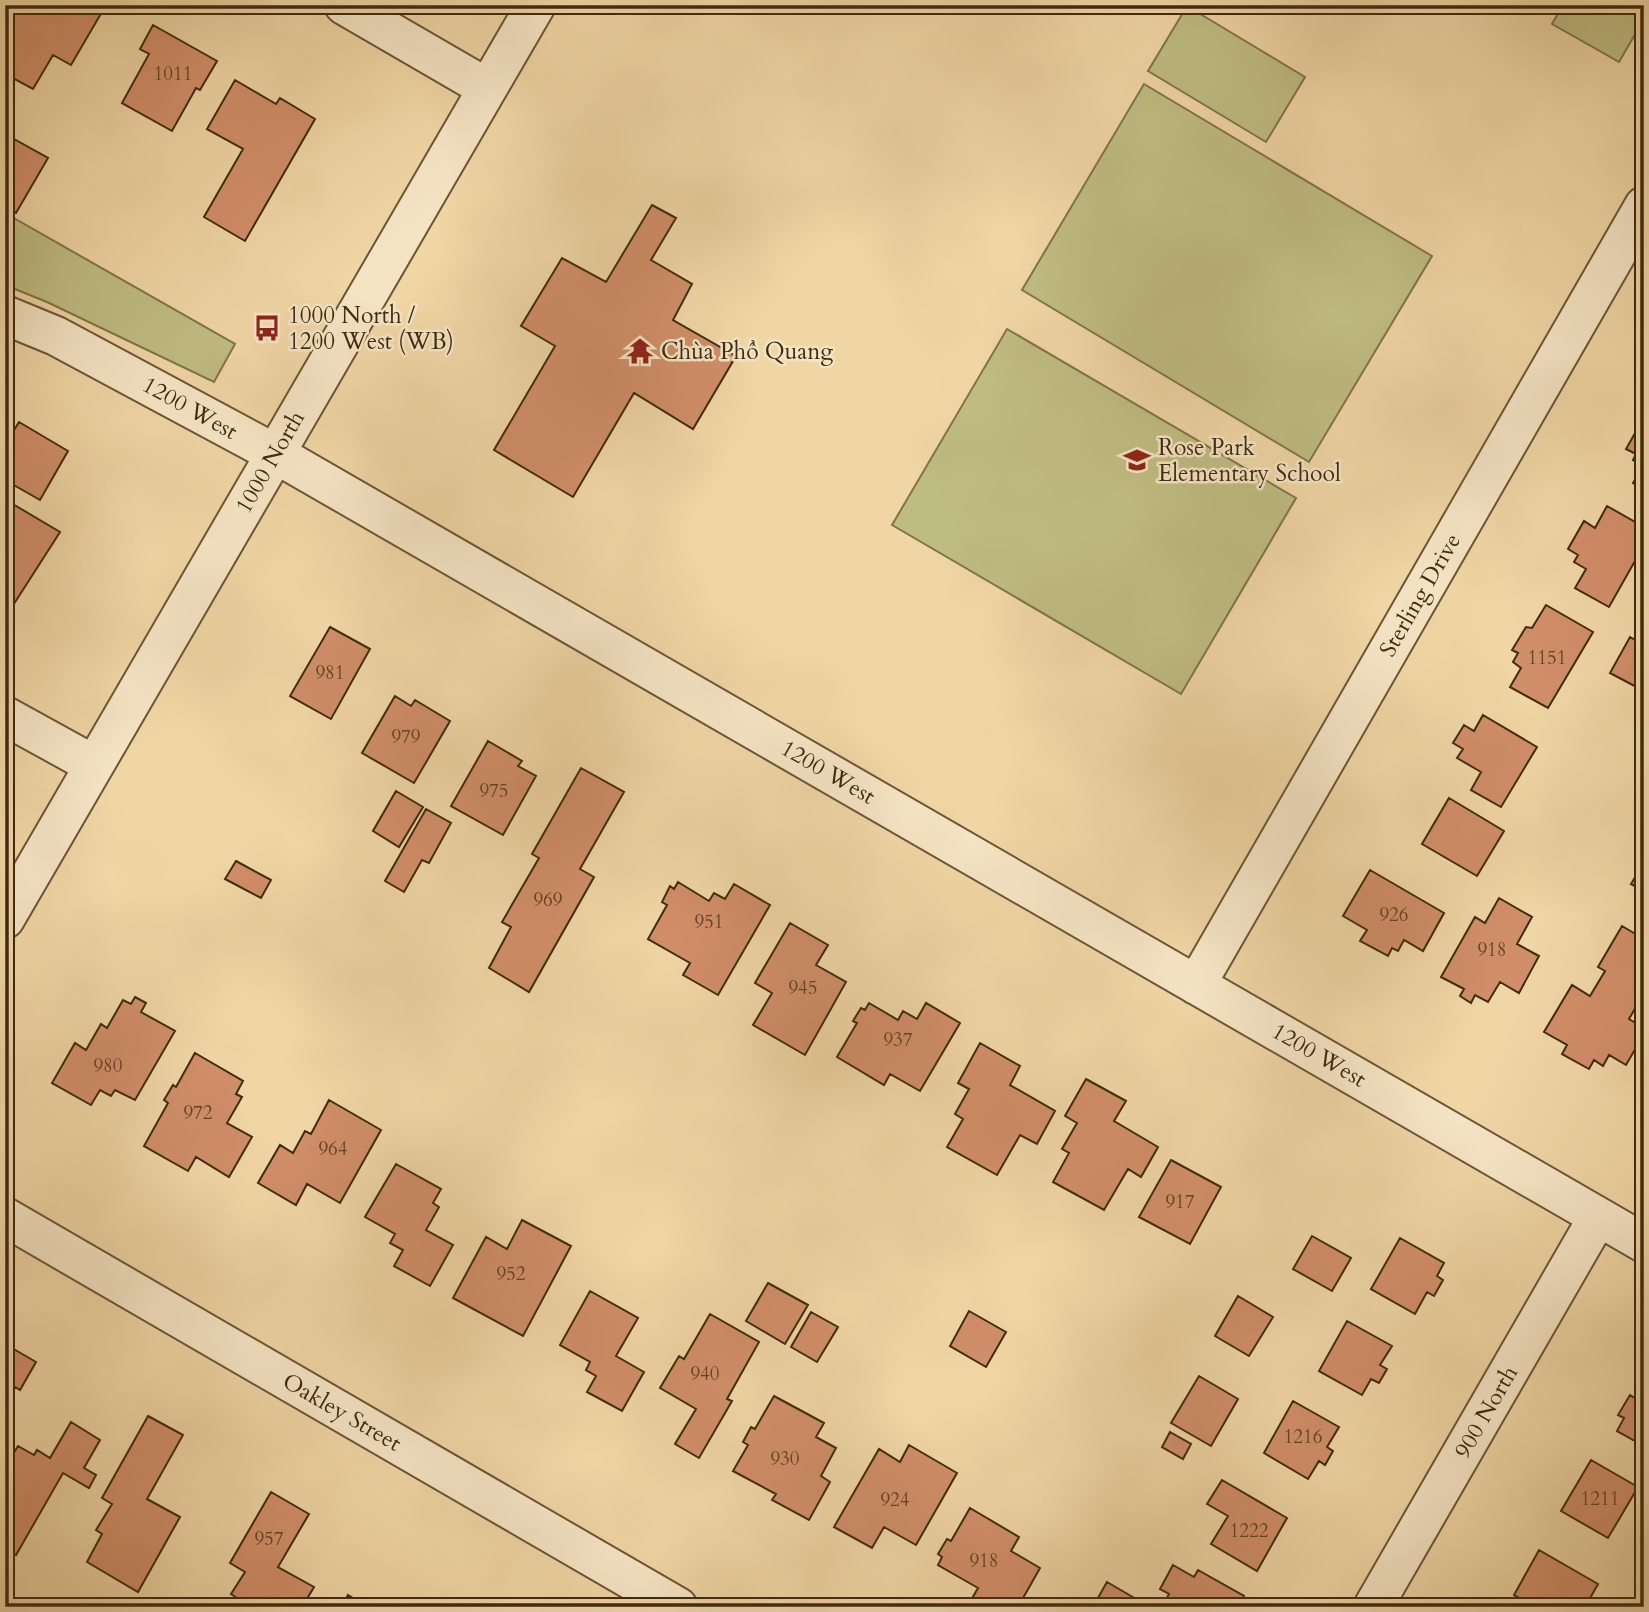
<svg xmlns="http://www.w3.org/2000/svg" width="1649" height="1612" font-family="Cardo,serif">
  <rect width="100%" height="100%" fill="#f0d5a5"/>
  <filter id="stains"><feTurbulence type="fractalNoise" baseFrequency=".00286" numOctaves="4"/><feColorMatrix values="0 0 0 0 .2 0 0 0 0 .09 0 0 0 0 .02 0 0 0 .5 -.17"/></filter>
  <radialGradient id="worn" r=".72"><stop offset=".6" stop-color="#630" stop-opacity="0"/><stop offset="1" stop-color="#630" stop-opacity=".3"/></radialGradient>
  <!-- green -->
  <path fill="#bfbc82" stroke="#7f7448" stroke-width="2" d="M1563,5H1644V19L1619,62L1552,24Z
    M1187,6L1305,77L1266,142L1148,71Z
    M1144,84L1432,256L1309,462L1022,290Z
    M5,213L235,344L214,382L47,302L5,285Z
    M1007,329L1296,498L1181,694L892,525Z"/>
  <!-- building -->
  <path fill="#d08e69" stroke="#3f2b0f" stroke-width="2" d="M5,5H106L71,65L53,55L33,89L5,74Z
    M153,25L217,61L200,90L196,88L172,131L122,103L149,54L140,49Z
    M235,80L276,104L280,98L315,119L245,241L204,217L243,149L207,129Z
    M5,134L48,158L16,213L5,207Z
    M652,205L676,218L651,260L692,284L673,320L736,356L693,429L634,393L573,497L494,450L555,346L521,326L562,258L606,282Z
    M1643,419H1644V489L1633,483L1643,466L1633,460L1636,454L1626,449Z
    M19,422L68,451L40,500L5,480V445Z
    M6,500L60,532L12,607L5,603Z
    M1607,506L1644,527V545L1609,607L1575,588L1586,569L1574,562L1578,555L1568,549L1584,521L1595,528Z
    M1546,605L1593,632L1548,708L1510,687L1521,668L1513,662L1518,653L1512,650L1526,627L1532,628Z
    M330,627L370,649L331,719L290,696Z
    M1630,637L1644,645V691L1610,673Z
    M395,696L411,706L415,700L450,721L414,783L362,753Z
    M1483,715L1537,747L1501,807L1471,790L1481,772L1457,758L1463,749L1453,743L1464,725L1474,731Z
    M488,741L522,761L518,766L536,776L503,835L451,806Z
    M581,768L624,792L580,869L594,877L529,992L489,968L511,927L502,922L539,858L532,854Z
    M396,791L423,807L399,847L373,831Z
    M1449,798L1504,831L1477,876L1422,844Z
    M426,809L451,823L429,863L422,860L404,892L385,881Z
    M236,861L271,880L261,898L225,879Z
    M1644,862V891L1631,884Z
    M1370,870L1444,913L1423,951L1404,940L1398,951L1392,948L1388,956L1360,941L1367,930L1343,916Z
    M678,882L709,901L714,893L725,899L734,884L770,905L718,995L683,975L690,963L648,939L667,905L662,902L670,886L674,889Z
    M1499,898L1532,917L1517,944L1539,956L1519,993L1500,982L1488,1002L1475,995L1471,1003L1460,996L1464,989L1441,977L1475,917L1485,923Z
    M790,923L828,945L816,965L846,982L805,1055L753,1025L772,993L755,983Z
    M1622,926L1644,939V993L1629,1019L1644,1028V1034L1626,1065L1609,1055L1603,1066L1594,1060L1589,1069L1562,1054L1567,1045L1544,1032L1572,985L1590,996L1605,971L1598,967Z
    M135,997L146,1003L141,1012L175,1031L135,1100L115,1090L111,1096L100,1090L91,1105L52,1083L75,1043L86,1050L101,1024L107,1028L123,1000L131,1004Z
    M869,1003L898,1020L903,1011L917,1019L926,1003L960,1023L920,1091L890,1074L884,1085L837,1057L857,1023L853,1021L861,1008L865,1010Z
    M980,1043L1020,1066L1010,1085L1055,1111L1037,1144L1020,1135L997,1175L947,1147L963,1119L955,1114L969,1089L958,1083Z
    M195,1053L243,1081L236,1094L242,1097L227,1123L252,1137L229,1177L196,1157L188,1171L144,1146L168,1103L164,1100L173,1085L176,1087Z
    M1086,1079L1126,1101L1114,1121L1158,1147L1141,1177L1128,1169L1104,1210L1053,1182L1069,1153L1062,1149L1077,1123L1065,1116Z
    M329,1100L381,1130L340,1203L307,1184L296,1205L258,1183L280,1145L293,1153L305,1131L311,1134Z
    M1171,1160L1221,1187L1190,1244L1139,1217Z
    M396,1164L441,1189L433,1203L439,1207L426,1230L453,1245L430,1286L394,1266L403,1250L390,1243L395,1234L365,1217Z
    M522,1220L571,1246L523,1336L453,1298L486,1237L507,1249Z
    M1312,1236L1351,1258L1332,1291L1293,1269Z
    M1400,1238L1444,1263L1437,1276L1443,1280L1434,1296L1427,1292L1415,1314L1371,1289Z
    M768,1283L808,1305L785,1344L746,1321Z
    M590,1291L638,1318L616,1356L644,1372L622,1411L587,1392L596,1376L586,1370L590,1362L560,1345Z
    M1238,1296L1273,1317L1249,1356L1215,1336Z
    M969,1311L1006,1332L986,1367L950,1346Z
    M811,1312L838,1327L817,1362L791,1347Z
    M710,1314L759,1342L727,1399L732,1401L699,1458L675,1444L696,1409L660,1388L679,1356L684,1359Z
    M1347,1321L1392,1346L1380,1365L1387,1369L1379,1383L1371,1379L1362,1395L1319,1371Z
    M5,1344L36,1362L20,1390L15,1387L5,1403Z
    M1199,1376L1238,1399L1211,1446L1171,1423Z
    M1644,1382V1446L1617,1431L1624,1418L1618,1415L1630,1395L1635,1398Z
    M774,1396L824,1423L816,1437L836,1448L821,1476L830,1482L809,1520L772,1500L776,1494L733,1471L748,1445L743,1442L751,1427L755,1429Z
    M1293,1401L1339,1427L1327,1447L1333,1451L1325,1465L1319,1461L1308,1479L1264,1453Z
    M148,1416L183,1435L147,1499L180,1517L138,1592L87,1562L102,1534L96,1530L112,1504L102,1498Z
    M71,1422L100,1440L84,1468L96,1475L89,1488L63,1473L16,1555L5,1548V1467L18,1446L34,1455L37,1450L50,1458Z
    M1170,1432L1191,1444L1183,1459L1162,1447Z
    M909,1445L957,1473L916,1545L884,1527L872,1548L834,1527L879,1449L900,1462Z
    M1591,1460L1638,1487L1608,1538L1561,1511Z
    M1222,1480L1287,1518L1257,1571L1211,1544L1228,1516L1207,1504Z
    M271,1492L309,1514L278,1567L314,1587L302,1607H232L237,1598L231,1594L245,1572L230,1563Z
    M970,1508L1019,1537L1011,1551L1040,1568L1018,1607H967L978,1588L938,1565L942,1557L938,1554L947,1539L951,1541Z
    M1539,1550L1598,1584L1585,1607H1535L1514,1595Z
    M1173,1565L1194,1577L1198,1570L1244,1596L1238,1607H1162L1169,1594L1160,1589Z
    M1107,1582L1148,1606L1147,1607L1094,1605Z
    M348,1595L368,1607H342Z"/>
  <g fill="none" stroke-linecap="round" stroke-linejoin="round">
    <!-- minor casing -->
    <g stroke="#6b5634" stroke-width="42">
      <path id="minor" d="M344,5L487,88
        M5,315L56,336L274,453L1644,1243
        M5,716L94,765
        M5,919L536,5
        M1196,985L1644,206
        M5,1217L678,1607
        M1373,1607L1598,1217"/>
    </g>
    <!-- minor -->
    <use href="#minor" stroke="#f5e4c4" stroke-width="38"/>
  </g>
  <!-- icons -->
  <defs>
    <g id="bus-bare" transform="scale(2.1)"><path d="M-5-6H5V4H4V6H2V4H-2V6H-4V4H-5ZM-3.5-4V0h7V-4ZM-3.5 1.2v1.5H-2V1.2ZM2 1.2v1.5H3.5V1.2Z" fill="#8f2418" stroke="#f5e4c4" stroke-width="2.5" paint-order="stroke"/></g>
    <g id="temple-bare" transform="scale(2.1)"><path d="M0-6L5-2H3V0L6.5 2.5H4V6H1.5V3h-3V6H-4V2.5H-6.5L-3 0V-2H-5Z" fill="#8f2418" stroke="#f5e4c4" stroke-width="2.5" paint-order="stroke"/></g>
    <g id="school-bare" transform="scale(2.1)"><path d="M0-5L7-2L0 1L-7-2ZM-4 1L0 2.5L4 1V4Q0 6-4 4Z" fill="#8f2418" stroke="#f5e4c4" stroke-width="2.5" paint-order="stroke"/></g>
  </defs>
  <g fill-rule="evenodd">
    <use href="#bus-bare" x="267" y="328"/>
    <use href="#temple-bare" x="640" y="351"/>
    <use href="#school-bare" x="1137" y="460"/>
  </g>
  <g text-anchor="middle" dominant-baseline="central" stroke-width="5" stroke-linejoin="round" paint-order="stroke">
    <!-- number labels -->
    <g font-size="19" fill="#634426">
      <text x="173" y="74">1011</text>
      <text x="1547" y="658">1151</text>
      <text x="330" y="673">981</text>
      <text x="406" y="737">979</text>
      <text x="494" y="791">975</text>
      <text x="548" y="900">969</text>
      <text x="1394" y="915">926</text>
      <text x="709" y="922">951</text>
      <text x="1492" y="950">918</text>
      <text x="803" y="988">945</text>
      <text x="898" y="1040">937</text>
      <text x="108" y="1066">980</text>
      <text x="198" y="1113">972</text>
      <text x="333" y="1149">964</text>
      <text x="1180" y="1202">917</text>
      <text x="511" y="1274">952</text>
      <text x="705" y="1374">940</text>
      <text x="1303" y="1437">1216</text>
      <text x="785" y="1459">930</text>
      <text x="1600" y="1499">1211</text>
      <text x="895" y="1500">924</text>
      <text x="1249" y="1531">1222</text>
      <text x="269" y="1539">957</text>
      <text x="984" y="1561">918</text>
    </g>
    <!-- poi labels -->
    <g font-size="23" fill="#3f2b0f" stroke="#f5e4c4" text-anchor="start">
      <text x="288" y="315">1000 North /<tspan x="288" dy="26">1200 West (WB)</tspan></text>
      <text x="661" y="351">Chùa Phổ Quang</text>
      <text x="1158" y="447">Rose Park<tspan x="1158" dy="26">Elementary School</tspan></text>
    </g>
    <!-- street labels -->
    <g font-size="23" fill="#3f2b0f" stroke="#f5e4c4">
      <text transform="translate(190 408) rotate(29)">1200 West</text>
      <text transform="translate(270 462) rotate(-60)">1000 North</text>
      <text transform="translate(1420 595) rotate(-60)">Sterling Drive</text>
      <text transform="translate(828 772) rotate(30)">1200 West</text>
      <text transform="translate(1319 1055) rotate(30)">1200 West</text>
      <text transform="translate(342 1412) rotate(30)">Oakley Street</text>
      <text transform="translate(1486 1412) rotate(-60)">900 North</text>
    </g>
  </g>
  <!-- margin -->
  <rect width="1649" height="1612" fill="none" stroke="#f0d5a5" stroke-width="28"/>
  <rect x="7" y="7" width="1635" height="1598" fill="none" stroke="#3f2b0f" stroke-width="3.5"/>
  <rect x="14" y="14" width="1621" height="1584" fill="none" stroke="#3f2b0f" stroke-width="2"/>
  <rect width="100%" height="100%" filter="url(#stains)"/>
  <rect width="100%" height="100%" fill="url(#worn)"/>
</svg>
